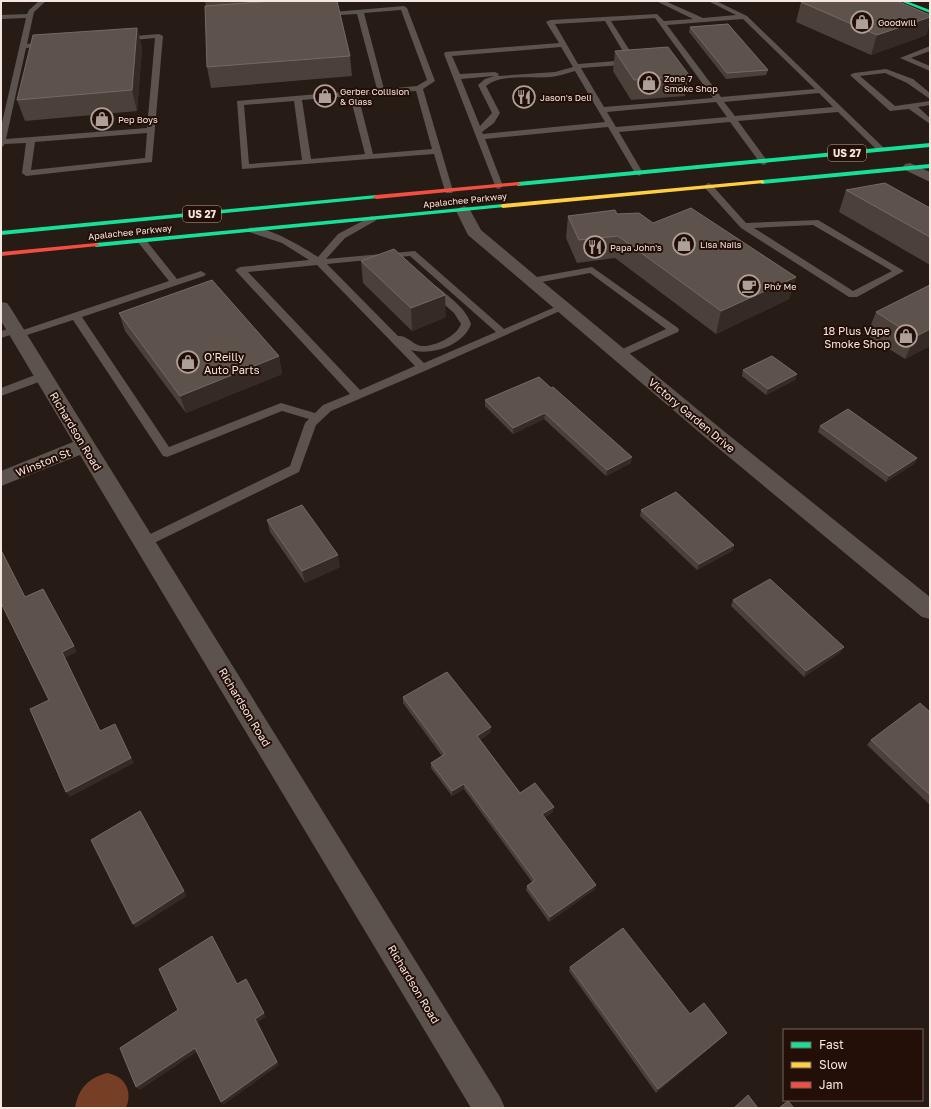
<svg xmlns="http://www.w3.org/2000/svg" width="931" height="1109" font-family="'Golos Text',sans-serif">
  <rect width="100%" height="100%" fill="#271b16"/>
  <!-- water -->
  <path fill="#763e25" d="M107,1073C125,1076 133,1091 126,1108H75C78,1089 88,1078 107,1073Z"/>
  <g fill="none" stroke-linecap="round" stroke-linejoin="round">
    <!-- lane -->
    <path fill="#5c524e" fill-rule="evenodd" d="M39,1H46L34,12L27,44L48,42L52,44L48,46L26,48L6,139L147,128L155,38L123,41L119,39L123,37L159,34L163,36L152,162L26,176L22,173L26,143L5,144L1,148V127L26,18L1,19V15L27,14L29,10ZM147,133L145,158L31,170L35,142Z
      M656,1H665L703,18L736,15L708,1H716L747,16L885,149L884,151H878L838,112L738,121L768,162L764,165L761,164L730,122L619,132L643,173L639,176L635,173L608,127L485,139L503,186L499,189L496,188L444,54L445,52L559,43L546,22L550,20L657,14L664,21L693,19ZM655,18L713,98L604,107L581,68L636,64L637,62L611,21ZM743,19L815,89L721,97L667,25ZM605,21L628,60L578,64L555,24ZM561,47L573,67L555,72L498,76L499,74L495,72L460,74L452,56ZM575,71L605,122L483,134L482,132L494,123L500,113L486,86C503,73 531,79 551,77C559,76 567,73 575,71ZM494,76L485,79L478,85L492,113L480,126L461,79ZM819,93L833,107L735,116L724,102ZM716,102L727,117L616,127L607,112Z
      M404,6L407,8L435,81L423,89L453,191L452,193H446L445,191L434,154L242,169L237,101L377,89L357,14L323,16L320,14L321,13ZM401,10L427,80L417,86L384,89L364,13ZM416,91L432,149L373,154L358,95ZM350,96L365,154L311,159L302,100ZM294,101L302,160L249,164L244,105Z
      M930,46V51L911,58L930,66V71L900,58Z
      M886,69L913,79L930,93V99L907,83L885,73L860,76L895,106L930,101V105L918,107L930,118V124L909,109L890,111L850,75L854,73Z
      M708,183L711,184L746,223L818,220L904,271L857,297H849L741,228L705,188L704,186ZM813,225L892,271L853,291L754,228Z
      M372,216L377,219L375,221L345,238L326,259L415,251L504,329L560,305H568L569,307L427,370L331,411L316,425L299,472L150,545L145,547L140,545L139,542L140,539L290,466L305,423L309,419L282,411L167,457L163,456L73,320L18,338L14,337L13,334L1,338V331L15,327L19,328L20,331L169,281L137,241L142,238L145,239L177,279L201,271L206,274L204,276L82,317L169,447L281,403L315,413L323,405L350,394L235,270L240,267L309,260L282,243L249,232V228C265,224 304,248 318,257L338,234ZM410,256L496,332L424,363L411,350C432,356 464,345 471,324C466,308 448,296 436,286H428L427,288L428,290L454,313L461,324C456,337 434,347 421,346C412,344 407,335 398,336L327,264ZM317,265L415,366L360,390L248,272Z
      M592,267L678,328L679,330L678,332L624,356H616L615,354L616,352L666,329L590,273L531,284L526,281L531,278Z
      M43,372L48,376L47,379L1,396V388Z"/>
    <!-- street -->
    <path fill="#5c524e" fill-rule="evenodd" d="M910,163L930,172V182L905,170L903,167L905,164Z
      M464,206L469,208L481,230L537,277L720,428L930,597V619L922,617L706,438L468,235L456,211L459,208Z
      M1,302L7,303L10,307L500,1097L505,1108H471L80,455L1,486V471L73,442L1,321Z"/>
    <!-- fast -->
    <path fill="#16e098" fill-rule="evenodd" d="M900,1H906L930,10V13Z
      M930,143V147L518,186L515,184L518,182Z
      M930,164V168L762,184L759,182L762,180Z
      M376,195L379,197L378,198L1,235V231Z
      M503,204L506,206L505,207L96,247L93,245L96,243Z"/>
    <!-- slow -->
    <path fill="#ffcf43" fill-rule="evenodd" d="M762,180L764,181V183L503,208L500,206L503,204Z"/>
    <!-- jam -->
    <path fill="#f24e42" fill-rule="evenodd" d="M518,182L521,184L520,185L376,199L373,197L376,195Z
      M96,243L99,245L98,246L1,256V252Z"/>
  </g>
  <!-- wall -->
  <path fill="#4c403b" d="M205,1H337L350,56L352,76L211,88L207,67L206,6Z
    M801,2L930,15V23L926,35L871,55L796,22Z
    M690,27L768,70L766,75L726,79L689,32Z
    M137,28L142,48L137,111L25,121L17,100Z
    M615,51L689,75L685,96L631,100L613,71Z
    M846,190L930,208V265L839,212Z
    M617,214L653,223L796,277L789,299L716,334L615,258L577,263L566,238L568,216Z
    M361,261L446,317L412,331L363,283Z
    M930,285V346L905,359L867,335L876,312Z
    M119,313L279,356L282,374L186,413L125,331Z
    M743,370L797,374L795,380L766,395L742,376Z
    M539,377L631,463L606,476L544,419L513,434L485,406V400Z
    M820,426L917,458L914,464L886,482L818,432Z
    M641,510L734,545L732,551L697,570L640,516Z
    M267,520L340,567L305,583L270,532Z
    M733,600L841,652L804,677L731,606Z
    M403,697L491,732L480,740L520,793L553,812L544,818L595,889L549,922L526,890L527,886L532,882L464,789L452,796L431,768V763L442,756L403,703Z
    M930,712V805L867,745L871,740Z
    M570,967L690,1014L724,1036L656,1093L569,971Z"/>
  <!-- shaded-wall -->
  <path fill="#352a25" d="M930,17V23L926,35L871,55L877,35Z
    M137,28L142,48L137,111L132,90Z
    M796,277L789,299L716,334L721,311Z
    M445,295L446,317L412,331L411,308Z
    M930,329V346L905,359L915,337Z
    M279,356L282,374L186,413L180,396Z
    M797,374L795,380L766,395L768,389Z
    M545,413L544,419L513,434V428Z
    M632,457L631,463L606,476L607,470Z
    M917,458L914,464L886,482L889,476Z
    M734,545L732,551L697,570L699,564Z
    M338,555L340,567L305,583L302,571Z
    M74,646L77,652L65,658L103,737L62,652Z
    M844,647L841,652L804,677L806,671Z
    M491,727V732L477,742V736Z
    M118,729L134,763L70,797L66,792Z
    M464,784V789L452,796V791Z
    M554,807L553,812L541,820L542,814Z
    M140,811L187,896L136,928L133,924Z
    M596,885L595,889L549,922L550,917Z
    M246,979L266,1017L258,1022L279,1065L223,1105L221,1102L255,1019Z
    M727,1033L724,1036L656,1093L658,1089Z
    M195,1048L198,1051L140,1090L136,1087Z"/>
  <!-- building -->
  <path fill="#5e524d" stroke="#766964" d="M274,1H337L350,56L207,67L205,6Z
    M805,1H897L930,15V17L877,35L801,2Z
    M728,24L768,70L727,73L690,27Z
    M137,28L132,90L17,100L33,35Z
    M668,47L689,75L634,80L615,51Z
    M885,183L930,208V237L846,190Z
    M691,208L796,277L721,311L618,236L579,240L568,216L615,210L617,214L639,213L653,223Z
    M394,249L445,295L411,308L361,261Z
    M212,280L279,356L180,396L119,313Z
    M930,285V329L915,337L876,312Z
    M772,356L797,374L768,389L743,370Z
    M539,377L551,388L553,387L632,457L607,470L545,413L513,428L485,400Z
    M848,409L917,458L889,476L820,426Z
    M676,492L734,545L699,564L641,510Z
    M302,505L338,555L302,571L267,520Z
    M1,550L25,597L43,589L74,646L62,652L100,731L115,724L131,758L66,792L30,709L49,700L1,603Z
    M770,579L844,647L806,671L733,600Z
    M447,672L491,727L477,736L520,793L535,783L554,807L542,814L596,885L550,917L527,886L535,880L464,784L452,791L431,763L445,754L403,697Z
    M920,703L930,712V795L871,740Z
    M140,811L184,891L133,924L91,840Z
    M623,928L690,1014L704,1003L727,1033L658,1089L570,967Z
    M212,936L237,984L246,979L264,1013L255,1019L277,1062L221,1102L195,1048L136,1087L120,1048L178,1010L159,969Z
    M748,1095L758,1108H734Z
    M788,1101L794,1108H779Z"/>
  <!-- icons -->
  <defs>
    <g id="shop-ring" transform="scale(1.15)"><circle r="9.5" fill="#230f07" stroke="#ad9f99" stroke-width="1.5"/><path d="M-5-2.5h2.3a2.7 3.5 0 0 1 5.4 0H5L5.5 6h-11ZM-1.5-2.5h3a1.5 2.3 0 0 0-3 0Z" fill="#ad9f99"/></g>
    <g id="restaurant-ring" transform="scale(1.15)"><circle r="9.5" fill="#230f07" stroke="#ad9f99" stroke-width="1.5"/><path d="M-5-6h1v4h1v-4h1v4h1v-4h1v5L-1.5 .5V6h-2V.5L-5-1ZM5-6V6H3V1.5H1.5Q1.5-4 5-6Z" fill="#ad9f99"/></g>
    <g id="cafe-ring" transform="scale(1.15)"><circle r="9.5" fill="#230f07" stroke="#ad9f99" stroke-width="1.5"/><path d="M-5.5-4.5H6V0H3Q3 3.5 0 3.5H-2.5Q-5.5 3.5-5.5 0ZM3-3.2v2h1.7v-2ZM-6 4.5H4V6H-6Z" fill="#ad9f99"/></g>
  </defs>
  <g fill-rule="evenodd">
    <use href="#shop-ring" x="862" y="22"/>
    <use href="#shop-ring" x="649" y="83"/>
    <use href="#shop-ring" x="325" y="96"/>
    <use href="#restaurant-ring" x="524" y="97"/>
    <use href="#shop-ring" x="102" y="119"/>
    <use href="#shop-ring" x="684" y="244"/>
    <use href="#restaurant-ring" x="595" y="247"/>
    <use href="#cafe-ring" x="749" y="286"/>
    <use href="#shop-ring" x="906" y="336"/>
    <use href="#shop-ring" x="188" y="362"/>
  </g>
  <g text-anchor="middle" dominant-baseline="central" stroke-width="4" stroke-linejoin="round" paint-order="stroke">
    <!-- far-poi labels -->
    <g font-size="9" fill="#f5e6e0" stroke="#230f07" text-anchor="start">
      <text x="878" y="22">Goodwill</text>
      <text x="664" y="78">Zone 7<tspan x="664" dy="10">Smoke Shop</tspan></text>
      <text x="340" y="91">Gerber Collision<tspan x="340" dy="10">&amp; Glass</tspan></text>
      <text x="540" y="97">Jason's Deli</text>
      <text x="118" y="119">Pep Boys</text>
      <text x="700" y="244">Lisa Nails</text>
      <text x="610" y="247">Papa John's</text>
      <text x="764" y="286">Phở Me</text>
    </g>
    <!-- far-street labels -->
    <g font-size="9" fill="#f5e6e0" stroke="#230f07">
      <text transform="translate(465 200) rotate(-6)">Apalachee Parkway</text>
      <text transform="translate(130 232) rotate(-6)">Apalachee Parkway</text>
    </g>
    <!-- shield labels -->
    <g fill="#230f07" stroke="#b6a69f" stroke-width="1">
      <rect x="828" y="145" width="38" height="16" rx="3"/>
      <rect x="183" y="206" width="38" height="16" rx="3"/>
    </g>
    <g font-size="10" font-weight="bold" fill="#f5e6e0">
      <text x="847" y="153">US 27</text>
      <text x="202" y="214">US 27</text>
    </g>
    <!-- poi labels -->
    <g font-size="11" fill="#f5e6e0" stroke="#230f07" text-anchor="end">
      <text x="890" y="330">18 Plus Vape<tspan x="890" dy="13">Smoke Shop</tspan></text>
      <text x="204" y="356" text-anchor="start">O'Reilly<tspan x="204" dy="13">Auto Parts</tspan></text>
    </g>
    <!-- street labels -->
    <g font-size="11" fill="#f5e6e0" stroke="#230f07">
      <text transform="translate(692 415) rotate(40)">Victory Garden Drive</text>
      <text transform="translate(76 431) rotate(59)">Richardson Road</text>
      <text transform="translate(43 462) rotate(-22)">Winston St</text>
      <text transform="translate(245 707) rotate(59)">Richardson Road</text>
      <text transform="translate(414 984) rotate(59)">Richardson Road</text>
    </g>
  </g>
  <!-- border -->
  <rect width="931" height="1109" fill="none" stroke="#f5e6e0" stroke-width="4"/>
  <!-- legend -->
  <rect x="783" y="1029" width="140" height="72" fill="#230f07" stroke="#77655e"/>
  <rect x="791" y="1042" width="20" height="6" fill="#16e098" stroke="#77655e"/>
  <text x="819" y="1049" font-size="12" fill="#f5e6e0">Fast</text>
  <rect x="791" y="1062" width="20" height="6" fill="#ffcf43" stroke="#77655e"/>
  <text x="819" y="1069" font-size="12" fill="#f5e6e0">Slow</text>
  <rect x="791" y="1082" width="20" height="6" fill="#f24e42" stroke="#77655e"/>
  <text x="819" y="1089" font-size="12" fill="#f5e6e0">Jam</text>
</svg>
